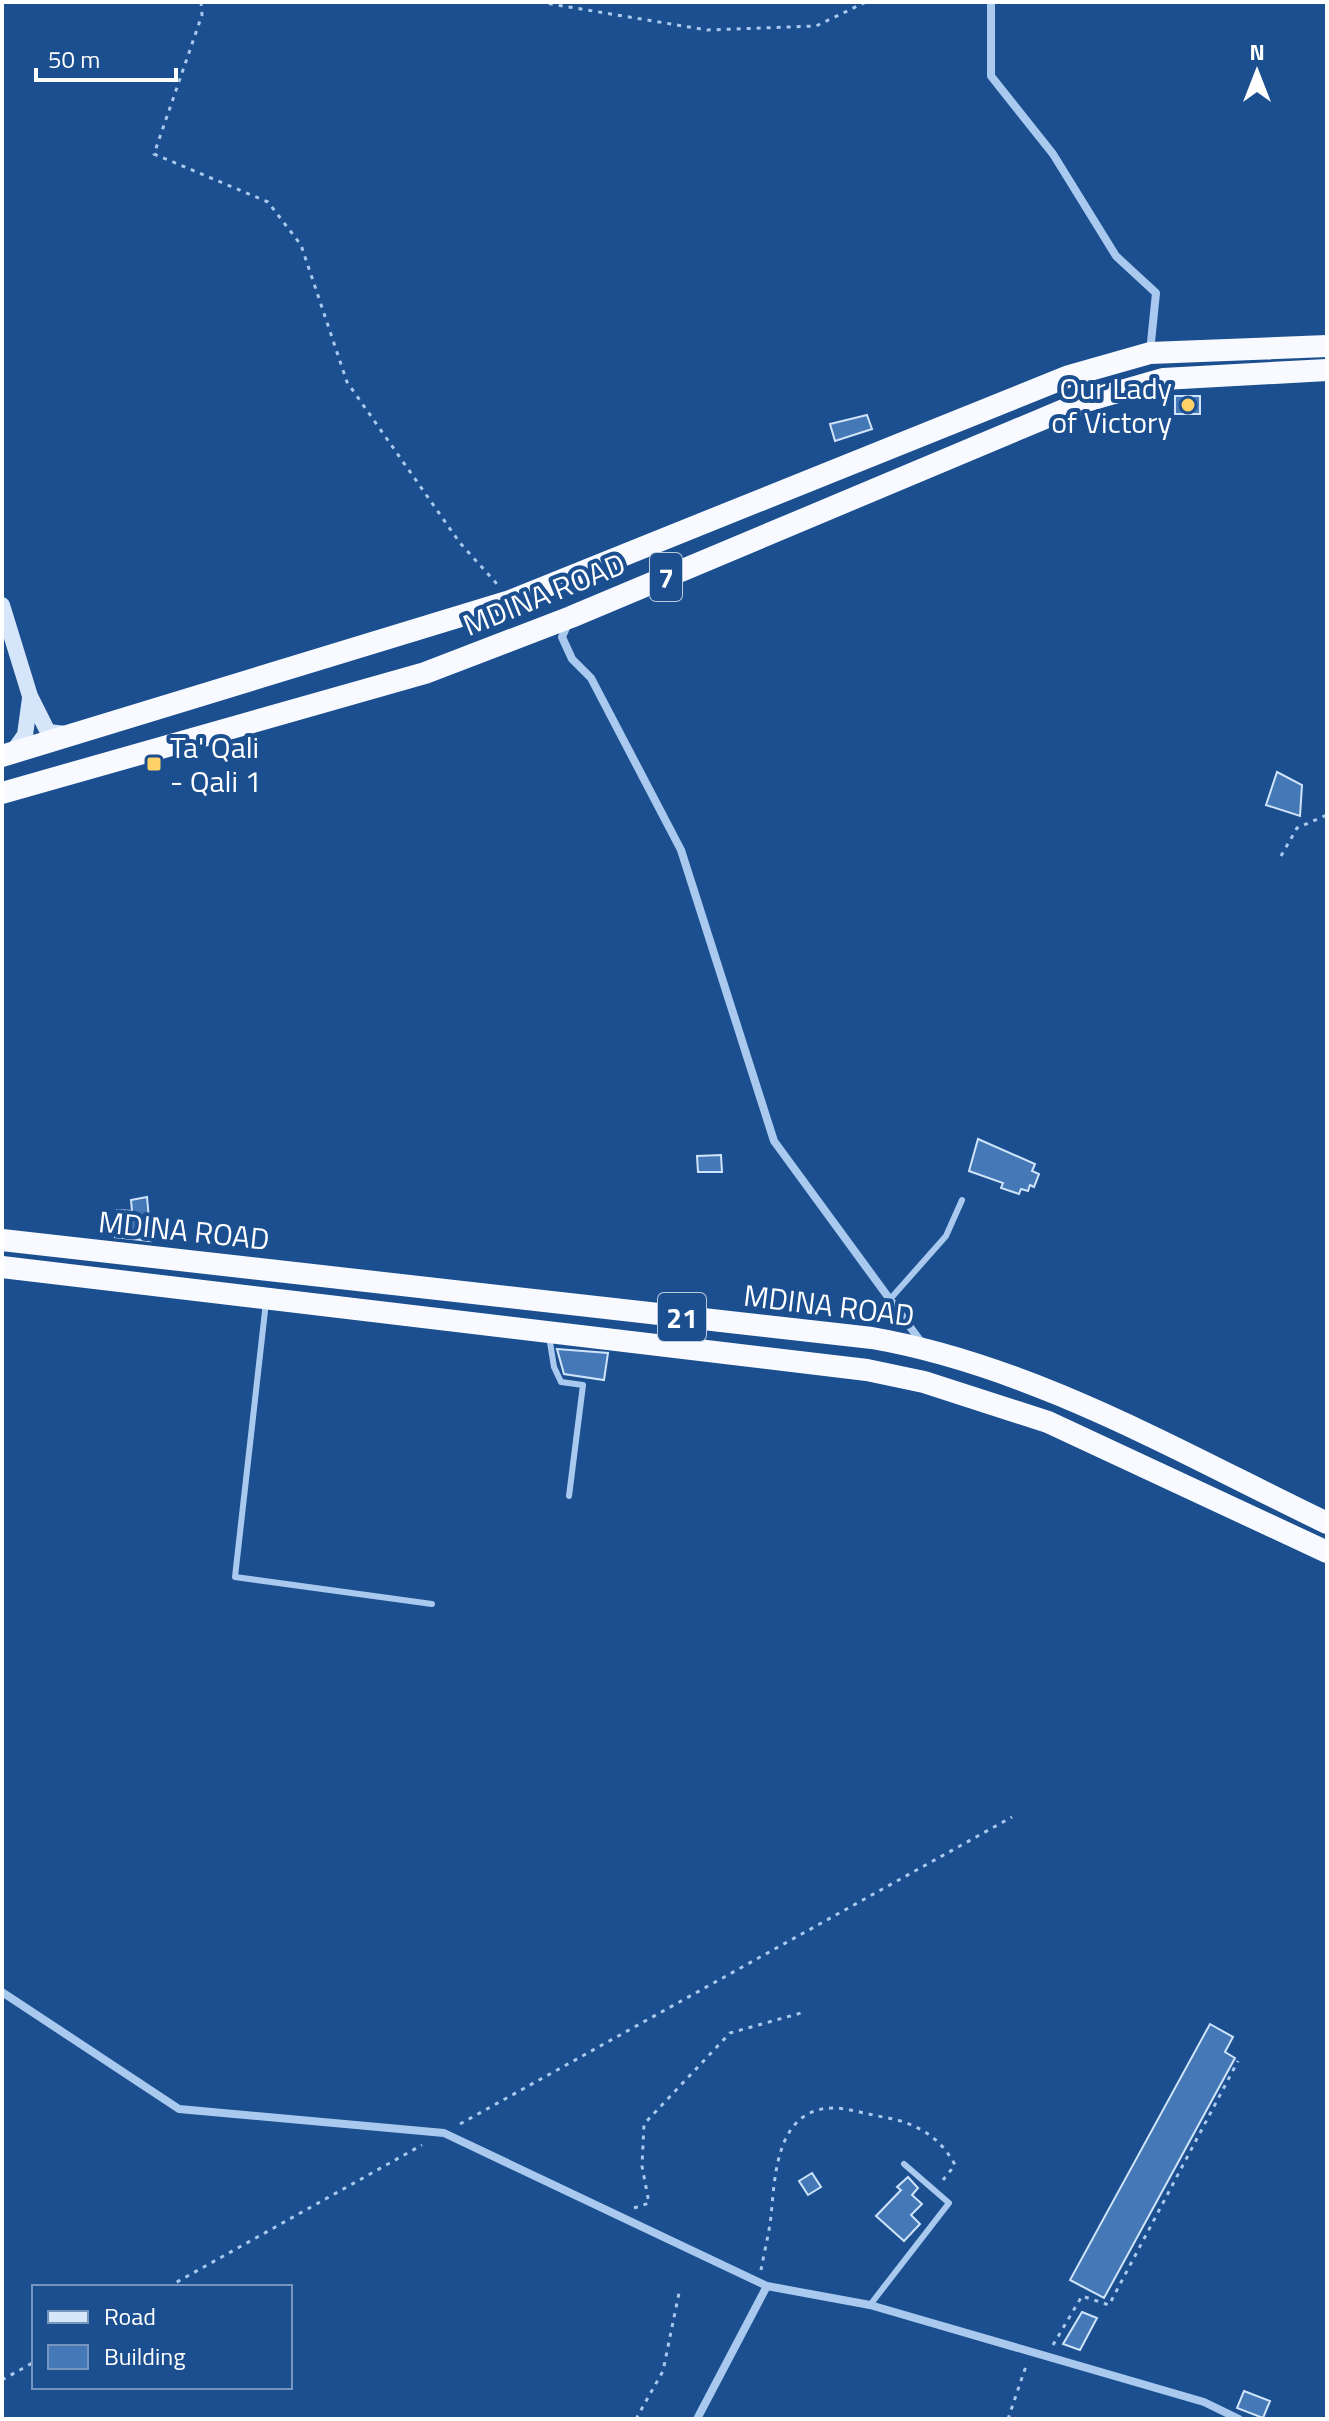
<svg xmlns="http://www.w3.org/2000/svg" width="1329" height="2421" font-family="'Titillium Web',sans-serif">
  <rect width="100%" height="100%" fill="#1b4f8f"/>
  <!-- building -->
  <path fill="#4478b7" stroke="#cfe3fa" stroke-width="2" d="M1175,396H1200V414H1175Z
    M867,415L872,429L835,441L830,424Z
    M1277,772L1302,785L1300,816L1266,805Z
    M978,1139L1035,1164L1032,1171L1039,1174L1034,1187L1030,1185L1028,1191L1021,1189L1019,1194L1001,1188L1003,1183L969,1171Z
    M721,1155L722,1172H698L697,1156Z
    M147,1197L151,1241L115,1237L117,1210L132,1211L131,1200Z
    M557,1349L608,1353L604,1380L564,1374Z
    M1210,2024L1233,2037L1225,2052L1235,2058L1104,2298L1070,2280Z
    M812,2173L821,2187L808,2195L799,2181Z
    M908,2177L918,2188L912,2195L922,2204L911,2215L920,2224L904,2241L876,2216L901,2190L897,2187Z
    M1082,2312L1097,2318L1080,2350L1063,2344Z
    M1244,2391L1270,2401L1263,2418L1237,2408Z"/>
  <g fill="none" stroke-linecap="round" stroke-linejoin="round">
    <!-- path -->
    <path stroke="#a9c9ee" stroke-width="3" stroke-dasharray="4 6" stroke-linecap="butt" d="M201,2L202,15L154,154L268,202L301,245L347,382L460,543L498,585
      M539,2L707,30L816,26L866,2
      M1281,856L1297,828L1327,815
      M460,2124L1012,1817
      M634,2208L649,2203L642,2166L644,2124L730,2033L801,2013
      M761,2270C764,2253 769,2234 771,2216C775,2176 776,2107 835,2108C850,2109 867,2114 883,2117C914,2122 940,2136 955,2165L943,2180
      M168,2287L422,2145
      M1053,2345L1082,2296L1109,2305L1238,2061
      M2,2380L34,2362
      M636,2419L663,2371L680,2288
      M1008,2419L1026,2366"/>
    <!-- service -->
    <path stroke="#a9c9ee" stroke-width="6" d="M892,1297L946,1236L962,1200
      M266,1302L235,1577L432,1604
      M549,1336L554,1367L561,1382L583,1385L569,1496
      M870,2305L949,2203L904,2164"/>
    <!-- minor -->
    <path stroke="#a9c9ee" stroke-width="8" d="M991,2V76L1053,154L1116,256L1156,293L1150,352
      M569,621L562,637L572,659L591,678L681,850L774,1141L924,1346
      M2,1992L179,2109L444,2133L767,2286L870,2305L1204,2402L1239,2419
      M697,2419L767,2286"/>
    <!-- secondary -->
    <path stroke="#d6e6fa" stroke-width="16" d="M2,605L30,696L48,732L66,734
      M12,753L25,735L30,698"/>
    <!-- trunk -->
    <path stroke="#f8faff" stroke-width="22" d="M2,756L510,601L1069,376L1150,353L1327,346
      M2,793L425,673L571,617L1083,402L1163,379L1327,370
      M2,1240L872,1338C1033,1366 1181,1453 1327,1523
      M2,1267L867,1370L924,1382L1048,1422L1327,1552"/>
  </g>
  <!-- markers -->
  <g fill="#ffd166" stroke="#1b4f8f" stroke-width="3">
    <circle cx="1188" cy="405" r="8"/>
    <rect x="146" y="756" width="16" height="16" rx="4"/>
  </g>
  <g text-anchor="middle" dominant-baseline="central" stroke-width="8" stroke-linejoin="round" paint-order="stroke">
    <!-- shield labels -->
    <g fill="#1b4f8f" stroke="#bbcadd" stroke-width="2">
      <rect x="650" y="553" width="32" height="48" rx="6"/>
      <rect x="658" y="1293" width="48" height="48" rx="6"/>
    </g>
    <g font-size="28" font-weight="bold" fill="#fff">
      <text x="666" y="577">7</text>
      <text x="682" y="1317">21</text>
    </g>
    <!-- poi labels -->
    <g font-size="30" fill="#fff" stroke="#1b4f8f" text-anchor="end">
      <text x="1172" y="388">Our Lady<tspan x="1172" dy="34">of Victory</tspan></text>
      <text x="170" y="747" text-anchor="start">Ta' Qali<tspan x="170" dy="34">- Qali 1</tspan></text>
    </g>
    <!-- street labels -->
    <g font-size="30" fill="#fff" stroke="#1b4f8f">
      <text transform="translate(544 594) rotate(-22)">MDINA ROAD</text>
      <text transform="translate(184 1230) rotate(6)">MDINA ROAD</text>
      <text transform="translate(829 1305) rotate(7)">MDINA ROAD</text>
    </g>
  </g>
  <!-- border -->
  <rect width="1329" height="2421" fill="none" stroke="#ffffff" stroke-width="8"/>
  <!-- legend -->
  <rect x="32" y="2285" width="260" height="104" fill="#1b4f8f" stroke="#7695bc" stroke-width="2"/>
  <rect x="48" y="2311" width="40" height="12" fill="#d6e6fa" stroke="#7695bc" stroke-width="2"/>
  <text x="104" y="2325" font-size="24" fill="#ffffff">Road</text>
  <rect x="48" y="2345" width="40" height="24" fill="#4478b7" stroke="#7695bc" stroke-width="2"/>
  <text x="104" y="2365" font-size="24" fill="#ffffff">Building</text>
  <!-- north arrow -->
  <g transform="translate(1257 72)" stroke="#1b4f8f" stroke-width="6" paint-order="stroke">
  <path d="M0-6L14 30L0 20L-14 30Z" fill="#ffffff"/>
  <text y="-12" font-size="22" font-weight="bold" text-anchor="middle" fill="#ffffff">N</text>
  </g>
  <!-- scale -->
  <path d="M36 68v12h140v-12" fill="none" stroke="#ffffff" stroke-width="4"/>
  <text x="48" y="68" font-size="24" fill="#ffffff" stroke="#1b4f8f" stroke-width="6" paint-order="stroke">50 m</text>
</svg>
